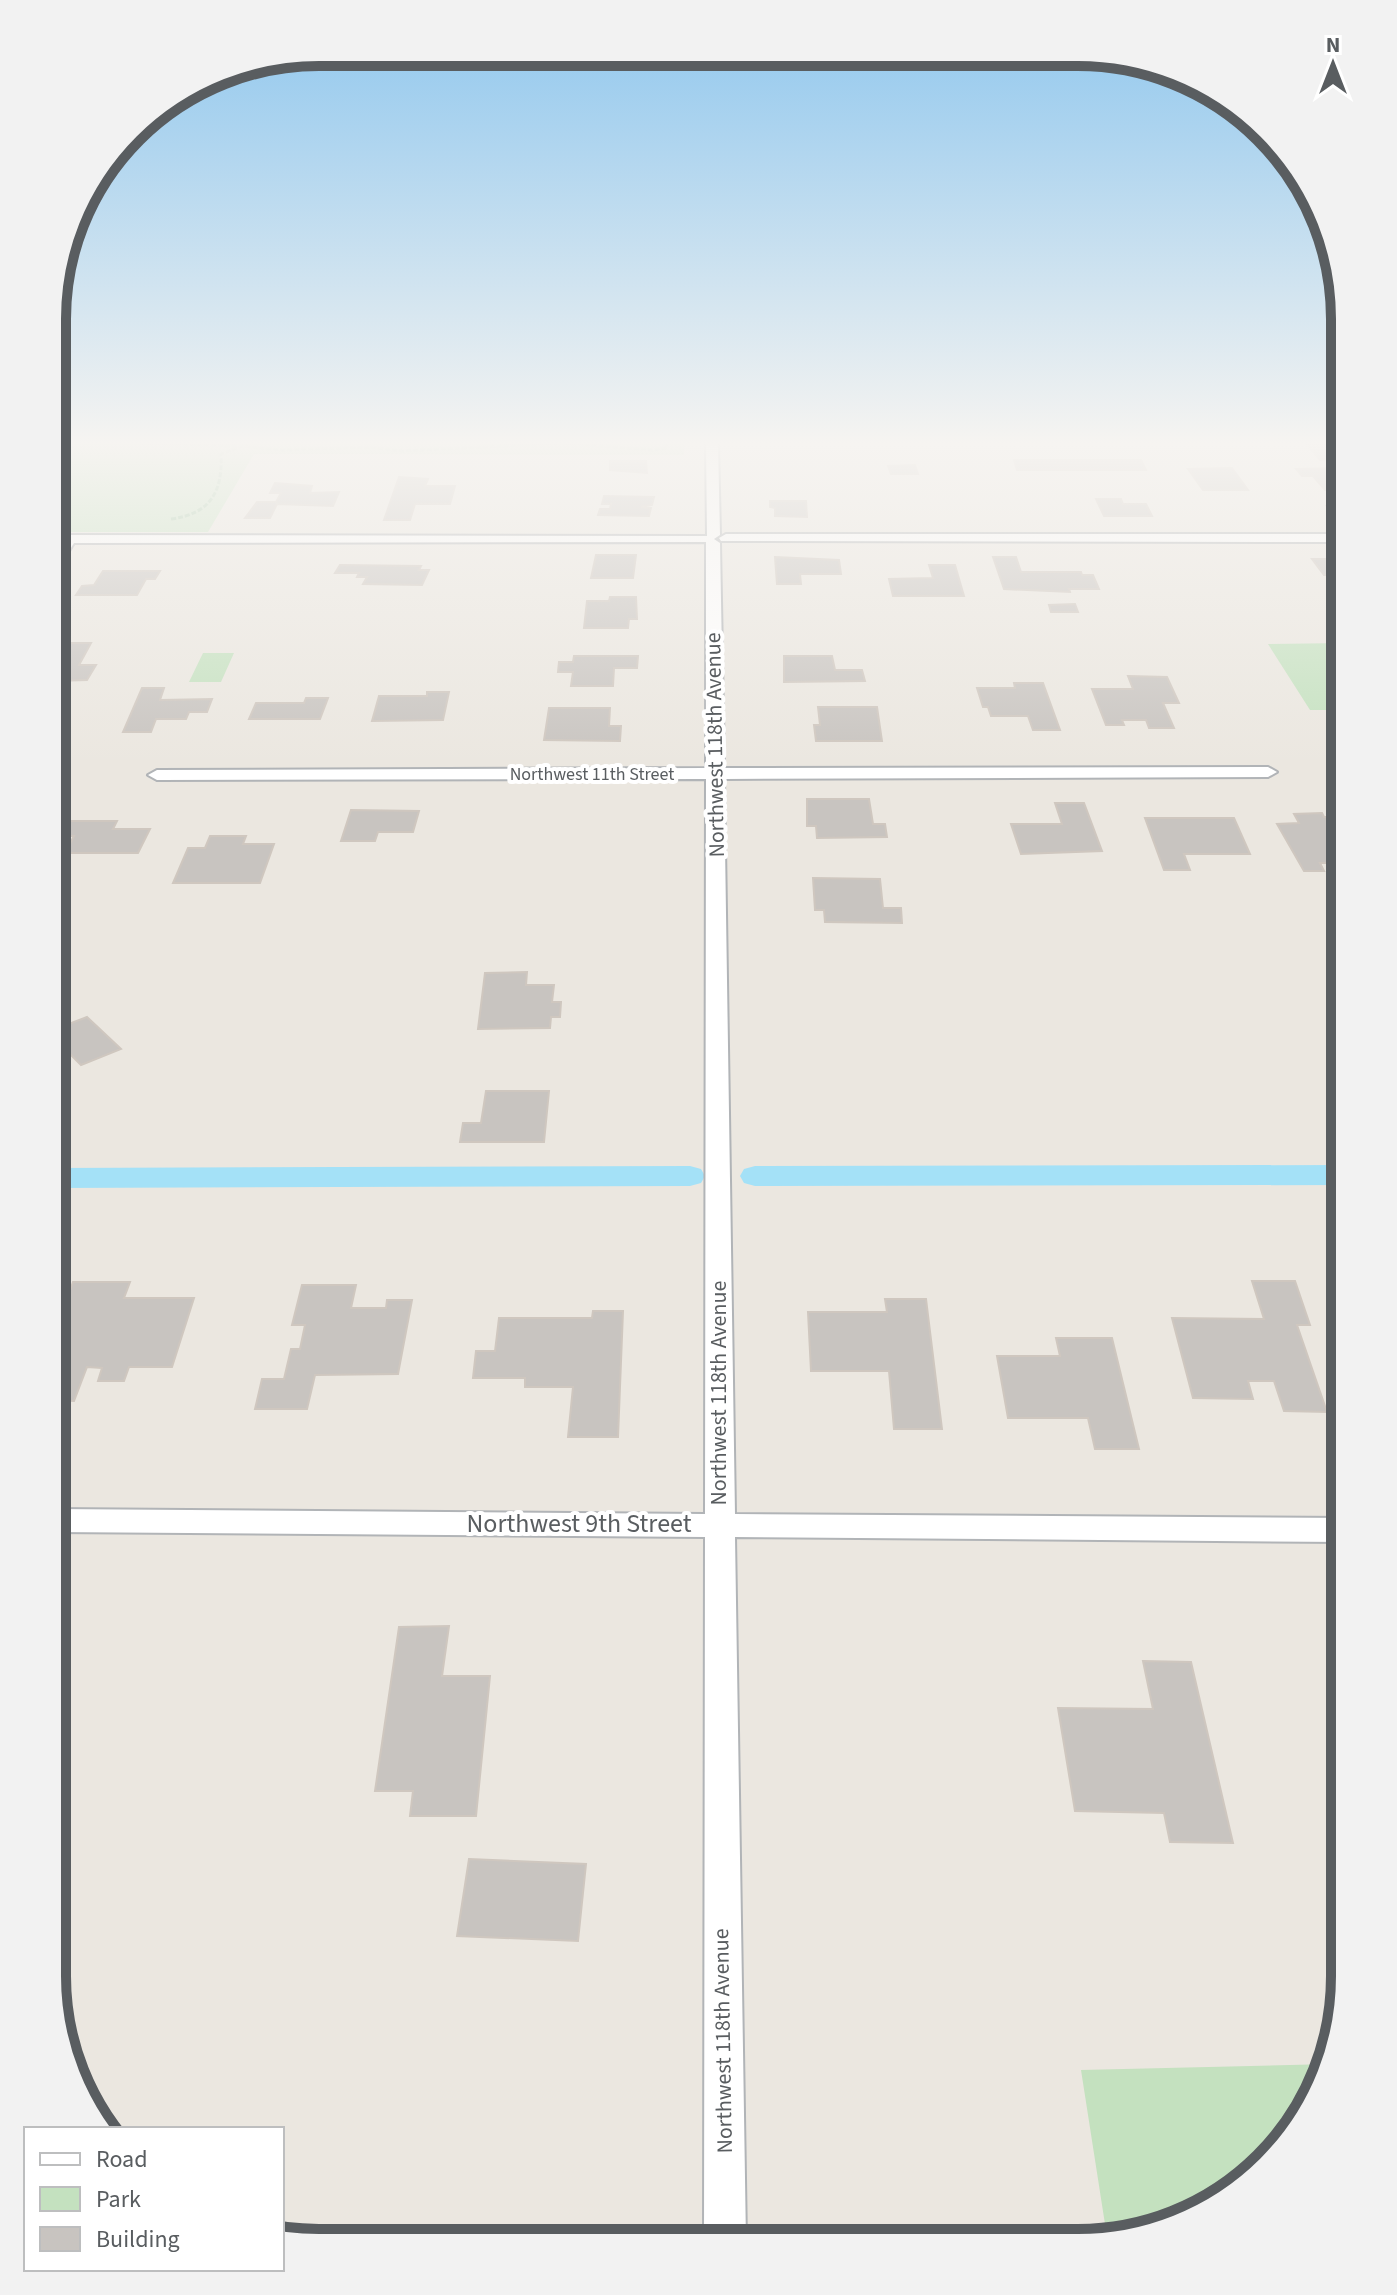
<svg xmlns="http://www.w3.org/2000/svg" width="1397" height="2295" font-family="'Source Sans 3',sans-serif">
  <rect width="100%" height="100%" fill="#ebe7e0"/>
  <!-- green -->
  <path fill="#c4e1bf" d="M54,443H684V455L254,454L208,532H54Z
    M1345,643V710H1310L1268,644Z
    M203,653H234L221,682H189Z
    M1330,2064L1290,2138L1180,2223L1107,2237L1081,2070Z"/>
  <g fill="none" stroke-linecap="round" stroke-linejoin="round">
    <!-- canal -->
    <path fill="#a4e1f7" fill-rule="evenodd" d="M1345,1165V1185L755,1186L744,1183L740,1176L744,1169L755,1166Z
      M690,1166L701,1169L705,1176L701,1183L690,1186L53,1188V1168Z"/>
  </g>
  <!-- building -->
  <path fill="#c8c4c0" stroke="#cfc7bf" stroke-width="2" d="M1306,443H1345V458L1320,460Z
    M1014,460H1141L1146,470H1017Z
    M610,461H646L647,473L610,470Z
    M915,465L918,474H891L888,466Z
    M1232,468L1248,490H1203L1188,469Z
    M1343,468L1345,490H1325L1313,476H1302L1296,469Z
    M399,477L428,479L425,486H455L450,504H415L410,520H384Z
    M275,483L312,486L310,493L339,492L333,506L277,504L270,518H245L257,502H276L281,493H270Z
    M604,496L654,497L652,505L641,507L651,508L649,516L598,515L600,509H610L611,504H602Z
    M1096,499H1121L1123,504H1146L1152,516H1104Z
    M770,501H806L807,517L775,516V508L770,507Z
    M1331,502H1345V523H1340L1327,506H1334Z
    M596,555H636L633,578H591Z
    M775,557L839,560L841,574H800L801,584H777Z
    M993,557H1016L1021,572H1081L1082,575H1093L1099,589H1069L1070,592L1004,589Z
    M1312,559H1345V575H1324Z
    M340,565L421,566L419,570H429L422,585L363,584L367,577H357L359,573H335Z
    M929,565H955L964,596H893L889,579L933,578Z
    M103,571H160L155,579H146L137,595H76L82,586L94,585Z
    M610,597H636L637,619H629L628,628H584L587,601H609Z
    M1075,604L1078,612H1051L1049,605Z
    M54,643H91L79,665H96L87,680L54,681Z
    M574,656H638L637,668H614L613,686H571L573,672H558L559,662H573Z
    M784,656H832L835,670H862L865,681L784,682Z
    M1128,676L1167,677L1179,703H1163L1174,728H1149L1146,720H1122L1124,725H1106L1092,689H1133Z
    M1014,683H1043L1060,730H1033L1028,716H991L988,707H983L977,688H1015Z
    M142,688H164L160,700L212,699L207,712H189L186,719H156L151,732H123Z
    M427,692H449L443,720L372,721L379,696H427Z
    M306,698H328L320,719H249L256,703H304Z
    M818,707H877L882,741H816L814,725H820Z
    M549,708H610L609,726H621L620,741L544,740Z
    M807,799H869L873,824H885L887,837L817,838L816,826H807Z
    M1055,803H1084L1102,851L1021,854L1011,824H1062Z
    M351,810L419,811L413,832H378L375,841H341Z
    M1322,813L1324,817H1345V863H1320L1324,871H1304L1277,824L1299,823L1294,814Z
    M1145,818H1234L1250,854H1184L1190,870H1164Z
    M69,821H117L113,829H150L138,853H65L74,836H61Z
    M210,836H246L243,844H274L260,883H173L188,848H205Z
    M813,878L880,879L883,908H901L902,923L825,922L824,910H815Z
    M527,972L526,985H554L552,1002H561L560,1017H551L550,1028L478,1029L485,973Z
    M87,1017L121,1049L81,1065L58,1042L53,1044V1030Z
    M486,1091H549L544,1142H460L463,1123H481Z
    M1252,1281H1295L1310,1325H1297L1327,1412L1284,1411L1274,1381H1248L1253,1399L1193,1398L1172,1318L1264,1319Z
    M73,1282H130L124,1298H194L172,1367H129L124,1381H98L102,1368L87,1367L74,1401L53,1400V1337L62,1315H53V1296H68Z
    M302,1285H356L351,1308H386L387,1300H412L398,1374L315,1375L307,1409H255L262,1379H284L291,1349H300L305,1325H292Z
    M885,1299H926L942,1429H894L889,1371H811L808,1312H887Z
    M593,1311H623L618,1437H568L573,1387H525V1378H473L476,1351H495L499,1318H592Z
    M1056,1338H1112L1139,1449H1095L1088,1418H1008L997,1356H1060Z
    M449,1626L442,1676H490L476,1816H410L413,1791H375L399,1627Z
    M1143,1661L1191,1662L1233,1843L1170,1842L1164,1813L1075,1811L1058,1708L1153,1709Z
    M469,1859L586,1864L578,1941L457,1936Z
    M871,2232L1032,2233L1033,2243L871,2242Z"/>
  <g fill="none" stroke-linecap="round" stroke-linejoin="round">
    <!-- street casing -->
    <g stroke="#b1b4b7" stroke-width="4">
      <path id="street" d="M706,443H718L720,535L714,539L720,543L724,768L1268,767L1277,772L1268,777L724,779L735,1514L1345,1518V1542L735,1537L746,2242H704L705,1537L53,1532V1509L705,1514L706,779L157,780L148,775L157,770L706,768V542L74,543L59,567L54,568V553L60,543H54V535L707,536Z
        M726,534H1345V542L721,541L719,538Z"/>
    </g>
    <!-- path -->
    <path stroke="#9cc5a0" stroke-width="3" stroke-dasharray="5 2" stroke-linecap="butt" d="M141,443L237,446
      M564,443L653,450L667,448L666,443
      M171,519C210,514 223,492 221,454L242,446L282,450L369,447L402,451L561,443"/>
    <!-- street -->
    <use href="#street" fill="#fff" fill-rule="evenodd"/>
  </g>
  <!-- sky -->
  <linearGradient id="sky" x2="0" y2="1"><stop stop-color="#8dc6ee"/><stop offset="0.58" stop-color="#f6f4f1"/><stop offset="1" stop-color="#f6f4f1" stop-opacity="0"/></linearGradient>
  <rect width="1397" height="764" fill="url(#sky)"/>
  <g text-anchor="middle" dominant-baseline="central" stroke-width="8" stroke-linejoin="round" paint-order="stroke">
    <!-- far-street labels -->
    <g font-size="18" fill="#595d60" stroke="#fff">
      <text x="592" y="774">Northwest 11th Street</text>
    </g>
    <!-- street labels -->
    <g font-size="22" fill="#595d60" stroke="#fff">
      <text transform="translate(715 745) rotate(-91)">Northwest 118th Avenue</text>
      <text transform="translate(719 1393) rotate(-90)">Northwest 118th Avenue</text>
      <text transform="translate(723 2041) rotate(-91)">Northwest 118th Avenue</text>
    </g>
    <!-- near-street labels -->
    <g font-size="26" fill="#595d60" stroke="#fff">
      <text x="579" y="1523">Northwest 9th Street</text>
    </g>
  </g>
  <!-- crop -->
  <path d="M0 0H1397V2295H0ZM319 66H1078A253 253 0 0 1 1331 319V1976A253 253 0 0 1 1078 2229H319A253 253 0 0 1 66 1976V319A253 253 0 0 1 319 66Z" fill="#f2f2f2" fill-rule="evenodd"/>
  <path fill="none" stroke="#595d60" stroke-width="10" d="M319 66H1078A253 253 0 0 1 1331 319V1976A253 253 0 0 1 1078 2229H319A253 253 0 0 1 66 1976V319A253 253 0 0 1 319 66Z"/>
  <!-- legend -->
  <rect x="24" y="2127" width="260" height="144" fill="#ffffff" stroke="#bdbebf" stroke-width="2"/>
  <rect x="40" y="2153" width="40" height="12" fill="#ffffff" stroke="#bdbebf" stroke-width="2"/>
  <text x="96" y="2167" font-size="24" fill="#595d60">Road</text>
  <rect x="40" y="2187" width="40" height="24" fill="#c4e1bf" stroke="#bdbebf" stroke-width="2"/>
  <text x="96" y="2207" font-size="24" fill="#595d60">Park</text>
  <rect x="40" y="2227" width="40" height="24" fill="#c8c4c0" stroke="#bdbebf" stroke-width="2"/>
  <text x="96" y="2247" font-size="24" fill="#595d60">Building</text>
  <!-- north arrow -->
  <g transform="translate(1333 64)" stroke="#ffffff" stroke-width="6" paint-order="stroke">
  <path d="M0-6L14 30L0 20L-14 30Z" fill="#595d60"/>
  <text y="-12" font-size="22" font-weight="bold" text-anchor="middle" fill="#595d60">N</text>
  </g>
</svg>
